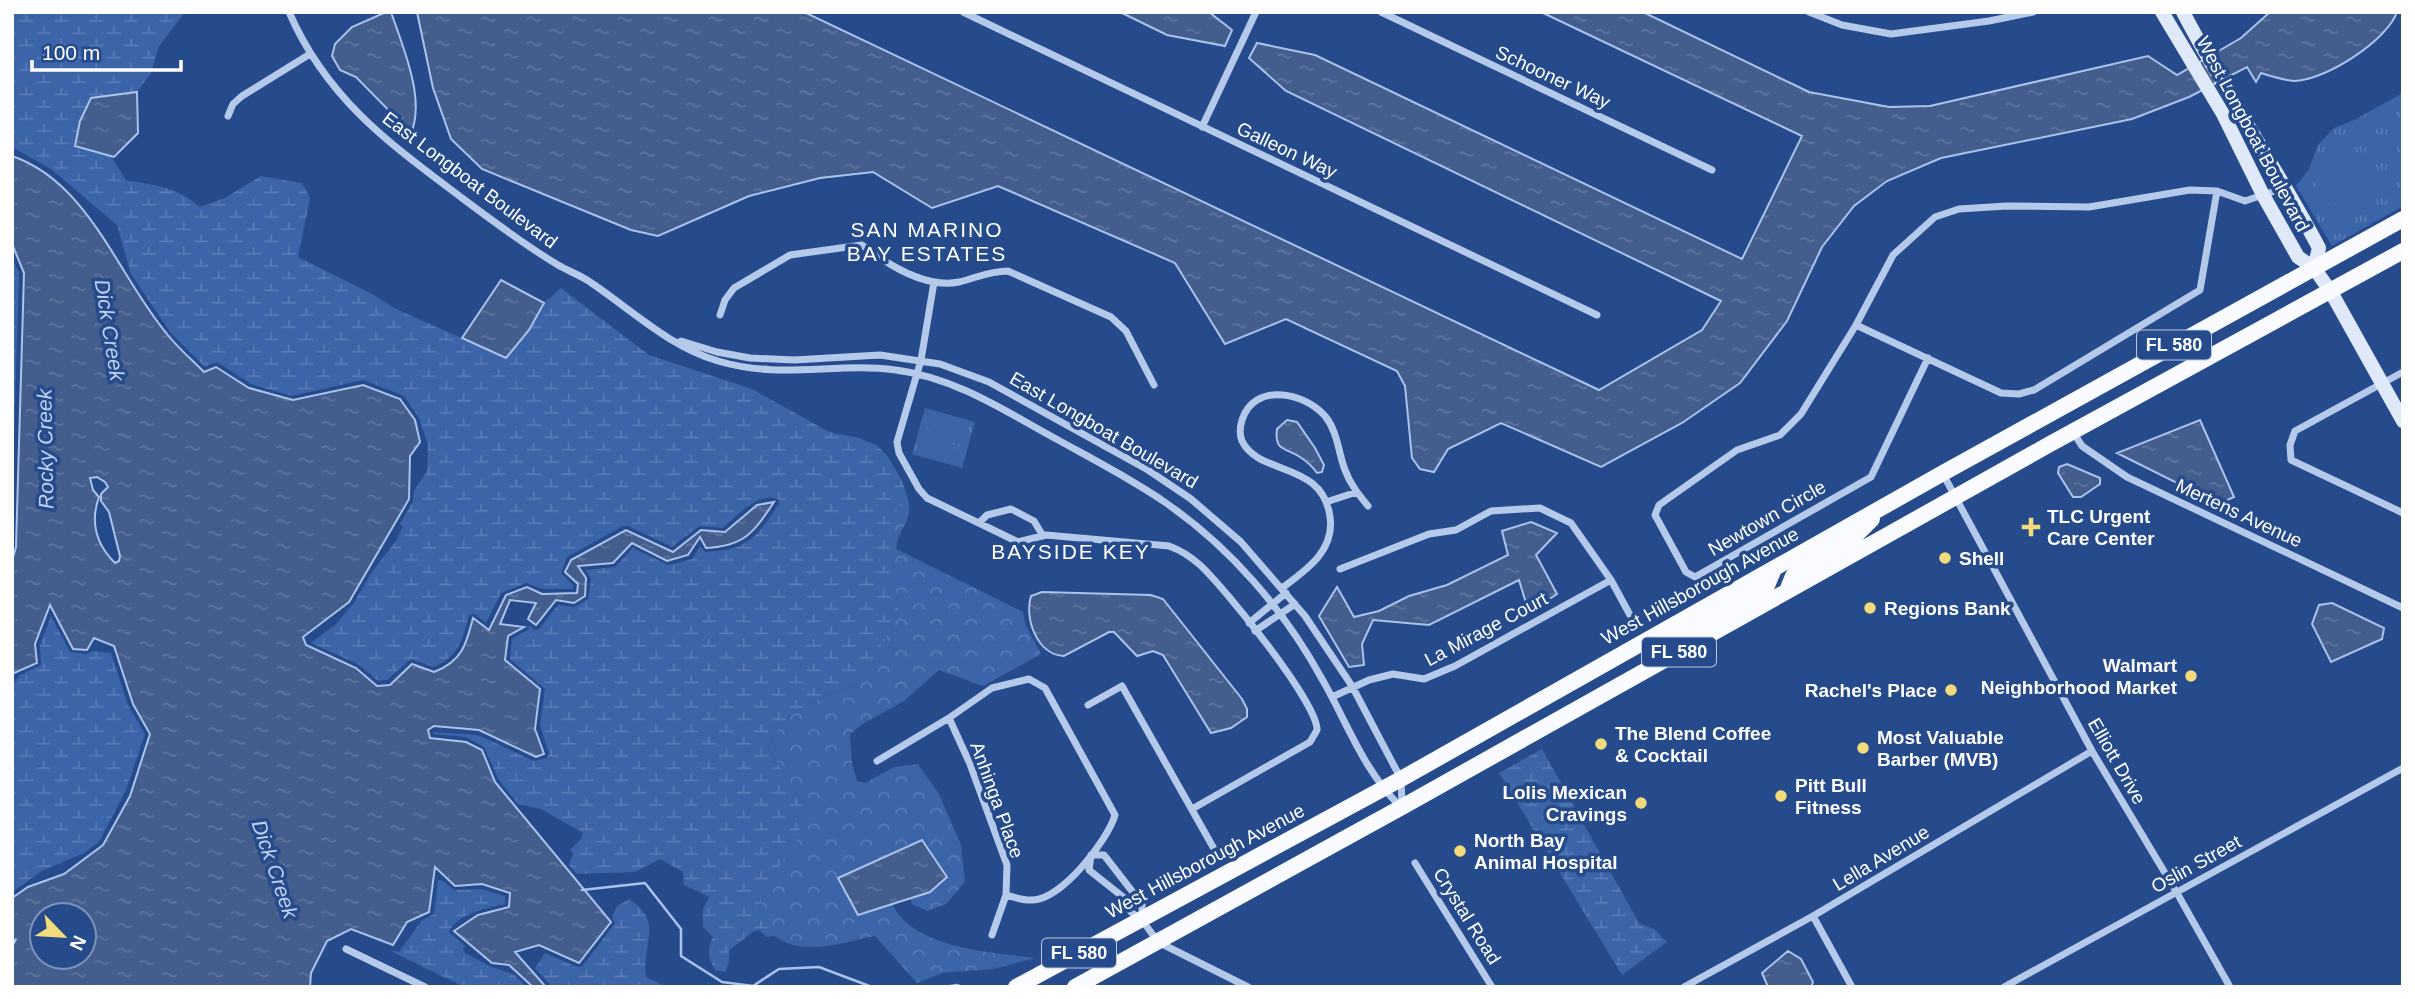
<svg xmlns="http://www.w3.org/2000/svg" width="2415" height="999" font-family="Helvetica,sans-serif">
  <defs>
    <pattern id="forest-crowns" width="20" height="18" patternUnits="userSpaceOnUse" patternTransform="scale(1.75)"><rect width="20" height="18" fill="#3b64a9"/><path d="M2 6a3 3 0 1 1 6 0M12 15a3 3 0 1 1 6 0" fill="none" stroke="#587bb6"/></pattern>
    <pattern id="wetland-marsh" width="20" height="14" patternUnits="userSpaceOnUse" patternTransform="scale(1.75)"><rect width="20" height="14" fill="#3b64a9"/><path d="M1 5h8M5 5V1M11 12h8M15 12V8" fill="none" stroke="#587bb6"/></pattern>
    <pattern id="park-tufts" width="24" height="20" patternUnits="userSpaceOnUse" patternTransform="scale(1.75)"><rect width="24" height="20" fill="#3b64a9"/><path d="M3 7l-1-3M5 7V3M7 7l1-3M15 17l-1-3M17 17v-4M19 17l1-3" fill="none" stroke="#587bb6"/></pattern>
    <pattern id="water-ripples" width="26" height="14" patternUnits="userSpaceOnUse" patternTransform="scale(1.75)"><rect width="26" height="14" fill="#435d8c"/><path d="M2 4q2-2 4 0t4 0M15 11q2-2 4 0t4 0" fill="none" stroke="#5f759d"/></pattern>
  </defs>
  <rect width="100%" height="100%" fill="#264b8c"/>
  <!-- forest -->
  <path fill="url(#forest-crowns)" d="M908,499C914,520 897,531 896,549L1023,612L1026,626L1041,654L983,686L939,670L904,701L861,725L850,734L852,763L857,781L865,783L894,767L918,764L939,794L961,845L965,882L946,904L928,911L912,904L910,898L930,892L947,877L922,840L839,878L858,914L892,904C914,949 991,952 1035,958L993,969L942,973L917,983L875,936C845,942 803,957 776,937C769,932 764,921 759,914L762,892L806,810L768,747L774,734L794,713L820,698L856,684L899,612C894,584 886,550 892,522C894,512 901,506 908,499Z"/>
  <!-- wetland -->
  <path fill="url(#wetland-marsh)" d="M12,12H185L159,46L151,73L137,92L91,98L76,146L111,156L126,180C153,185 179,187 199,207L225,198L261,176L302,183L310,198L298,257L374,295L394,308L506,358L529,330L544,303L561,288L649,355L752,389L829,432L859,438L878,446L889,458L903,483L908,499L896,512L892,521L894,583L899,612L875,658L856,684L820,698L794,713L774,734L768,747L806,810L795,843L762,892L759,914L775,936L767,937L759,930L753,932L729,950V963L725,972L715,970C708,958 707,950 713,937L703,927V909L709,897L684,885L683,872L660,859L635,872L577,874L569,865L573,853L570,850L580,840L583,833L541,809L518,804L499,780L484,747L466,737L434,734L433,732L478,735L534,761L547,758L549,754L540,725L545,689L510,659L512,639L528,630L529,625L535,630L539,629L558,605L575,607L588,599L591,579L586,570L615,567L633,548L668,565L692,559L700,546L705,552C748,550 756,538 779,504L778,499C757,492 738,515 723,528L699,526L672,547L628,526H623L567,557L561,573L573,585V589H543L526,583L501,593L486,623L475,614L469,615C463,639 459,657 433,667L411,659L387,680L378,681L358,664L311,643L336,624L353,604L372,572L396,541L403,526L400,524L413,501L414,491L427,471L428,445L419,418L404,396L363,380L292,396L251,384L217,362L205,367L170,332L131,274L117,225L51,169L12,147Z
    M12,257L19,273L12,498Z
    M51,616L70,652L87,654L92,651L111,653L128,705L145,734L126,790L99,842L84,853L42,871L12,892V685L20,675L41,665L40,645Z
    M1542,749L1639,923L1654,929L1667,942L1622,975L1499,773Z
    M438,880L443,881L454,890L481,889L505,896V904C487,908 457,914 449,932L466,947L463,948L465,953L491,967L513,974L527,987H464L389,950L399,952L422,920L434,914Z
    M629,899C665,922 641,944 646,977L667,987H552L535,968L545,953L577,967H582L615,923L612,917L617,906Z"/>
  <!-- park -->
  <path fill="url(#park-tufts)" d="M2403,93V206L2332,246L2296,186L2309,169L2318,145L2334,128L2354,120Z
    M925,408L975,422L962,468L912,454Z"/>
  <!-- pitch -->
  <path fill="#3b64a9" d="M2337,150L2378,176L2355,215L2313,191Z
    M2402,153L2403,154V182L2390,175Z
    M931,416L965,425L960,441L927,431Z
    M925,437L959,446L954,462L921,452Z"/>
  <!-- water -->
  <path fill="url(#water-ripples)" stroke="#aac3eb" stroke-width="2" fill-rule="evenodd" d="M386,12H391C402,45 426,99 411,133L356,77L340,70L332,56L335,44L352,27Z
    M417,12H804L1599,390L1702,330L1721,301L1286,91L1249,58L1257,43L1315,55L1742,259L1802,136L1541,12H1643L1809,92L1889,107L1930,106L2148,56L2177,75L2241,38L2270,12H2397C2387,41 2324,81 2294,81C2283,80 2271,76 2261,73L2256,82L2247,67L2189,97L2132,119L1941,158L1887,181L1854,206L1822,247L1787,321L1740,383L1682,423L1601,467L1501,423L1448,449L1434,472L1420,469L1412,458L1405,386L1397,371L1286,319L1225,344L1175,263L998,186L932,208L873,172L820,178L749,196L658,236L631,230L482,169L451,139L433,88Z
    M1120,12H1209L1232,30L1225,46L1167,35Z
    M137,92L138,133L114,157L75,146L80,121L91,98Z
    M12,156C89,182 118,276 167,334C178,348 192,360 204,372L216,367L249,388L293,400L363,385L400,399L415,420L420,442L410,456L409,499L349,602L303,637L306,645L356,668L377,686L390,685L412,664L434,672C462,661 466,645 473,618L489,630L506,595L527,587L542,594L577,593L578,584L565,572L571,560L626,530L673,552L701,530L725,532L757,505L774,502C754,532 745,546 706,548L700,537L688,555L667,561L632,543L613,563L578,566L586,578L585,596L574,603L556,600L536,625L528,619L536,603L510,600L500,624L524,627L508,636L505,660L540,689L535,729L544,754L536,757L479,730L434,726L428,730L430,738L466,742L482,750L495,782L611,922L579,963L539,945L515,952L546,987H533L509,965L492,963L454,931L478,915L509,907L510,893L482,884L455,886L435,867L429,912L407,922L393,945L351,929L327,941L311,973L310,987H12V947L16,939L12,943V898L28,887L64,874L103,845L130,796L150,734L133,704L114,646L94,638L87,650L73,649L50,605L35,644L37,663L12,674V561L16,547L24,273L12,244ZM97,477L105,482L108,487L101,494V501L109,512L120,556L119,561L115,563C96,544 90,522 99,497L93,490L90,478ZM42,915H84V957H42Z
    M501,280L544,303L529,330L506,358L462,338Z
    M1287,420L1297,422L1315,448L1324,465L1322,472L1317,473C1313,467 1306,461 1300,457C1287,448 1274,452 1277,429Z
    M2200,420L2234,497L2219,504L2117,453Z
    M2067,464L2100,478V484L2081,497H2073L2058,473L2059,467Z
    M1531,522L1557,533L1536,555L1557,594L1529,613L1519,580L1429,625L1373,620L1362,644L1364,665L1349,667L1319,616L1337,587L1354,617L1379,611L1409,596L1447,585L1508,555L1502,531Z
    M1042,592L1151,595L1163,599L1242,699L1247,709V717L1231,728L1211,733L1163,655L1153,651L1137,656L1114,632H1109L1064,656C1037,655 1024,618 1031,596Z
    M2332,603L2384,628L2382,639L2331,662L2312,624L2319,605Z
    M922,840L947,877L930,892L858,915L838,878Z
    M1788,951L1801,959L1813,982L1811,987H1768L1762,973Z"/>
  <g fill="none" stroke-linecap="round" stroke-linejoin="round">
    <!-- stream -->
    <path stroke="#aac3eb" stroke-width="2.5" d="M582,890L645,883L681,929V956L722,982L753,986L779,969L819,967L872,987
      M945,987L957,985L962,987"/>
    <!-- street -->
    <path stroke="#b5c9ea" stroke-width="7" d="M289,12C326,97 386,141 458,195C490,219 523,244 558,265C568,271 580,275 590,282C632,310 668,346 718,361C782,380 834,362 896,370C957,378 1008,413 1060,441C1096,461 1133,480 1166,503C1231,548 1284,610 1322,679C1347,722 1364,772 1401,807
      M963,12L1597,315
      M1381,12L1712,170
      M1809,12L1842,25L1891,34L1989,21L2033,12
      M228,116L233,104L242,96L310,54
      M1202,127L1256,12
      M934,282L921,360L897,442L899,453L919,489L927,498L1018,542L1046,535L1169,546C1180,550 1191,557 1200,565C1224,587 1318,703 1317,730L1310,742L1192,809
      M720,315L725,300L734,288L790,255L862,245C887,264 925,289 959,282C976,278 989,271 1008,271L1111,317L1126,331L1154,385
      M1856,325L2001,393L2019,394L2034,390L2200,290L2217,191L2245,201L2287,187
      M681,341L717,352L750,358L794,360L880,355L940,364L989,382L1148,470L1191,499L1241,542L1305,616L1352,686L1401,779L1402,806
      M1928,358L1871,477L1695,577L1686,572L1655,515L1659,505L1737,450L1780,435L1801,414L1856,325L1893,255L1935,217L1959,209L2007,206L2089,207L2190,190L2217,191
      M2403,372L2295,431L2290,445L2291,460L2403,513
      M2073,432L2082,446L2127,477L2403,608
      M1943,474L2092,751L2177,893L2230,987
      M1326,502L1357,492
      M979,523L987,515L1011,509L1034,521L1043,536
      M1340,569L1429,534L1456,530L1491,511L1540,508L1571,523L1611,580L1630,615
      M1282,588C1306,570 1335,551 1330,517C1323,461 1259,476 1242,441C1239,434 1240,427 1242,420C1254,382 1304,392 1325,416C1338,432 1338,452 1345,470C1350,484 1359,495 1368,506
      M1249,623L1286,593
      M1255,631L1295,604
      M1332,697L1369,680L1393,674L1424,679L1455,666L1611,580
      M1088,705L1122,686L1213,847
      M949,718L970,764L1007,865L1006,895L992,935
      M877,761L949,718L992,688L1029,679L1045,688L1115,815C1108,840 1062,899 1033,900C1024,901 1014,897 1006,895
      M1091,855L1089,870L1123,897L1131,912L1142,920L1158,942L1248,987
      M1091,855H1104L1142,904V919
      M1415,863L1492,987
      M1813,916L1852,987
      M346,949L425,987
      M1684,987L1813,916L2092,751
      M2004,987L2403,768"/>
    <!-- secondary -->
    <path stroke="#e0e9f9" stroke-width="14" d="M2162,12L2223,114L2263,195L2298,257L2314,268L2331,292L2403,421
      M2183,12C2225,93 2277,168 2319,248L2314,268"/>
    <!-- primary -->
    <path stroke="#f9fbfe" stroke-width="16" d="M1787,591L1793,576L1856,535L1872,519
      M1656,661L1667,645L1766,588L1774,569
      M1016,987L1401,779L1943,473L2403,219
      M1075,987L1402,807L2050,444L2403,251"/>
  </g>
  <!-- markers -->
  <g fill="#f3da7b" stroke="#264b8c" stroke-width="2.5">
    <path d="M2027.5 516.5h7v7h7v7h-7v7h-7v-7h-7v-7h7z"/>
    <circle cx="1945" cy="558" r="7"/>
    <circle cx="1870" cy="608" r="7"/>
    <circle cx="2191" cy="676" r="7"/>
    <circle cx="1951" cy="690" r="7"/>
    <circle cx="1601" cy="744" r="7"/>
    <circle cx="1863" cy="748" r="7"/>
    <circle cx="1781" cy="796" r="7"/>
    <circle cx="1641" cy="803" r="7"/>
    <circle cx="1460" cy="851" r="7"/>
  </g>
  <g text-anchor="middle" dominant-baseline="central" stroke-width="7" stroke-linejoin="round" paint-order="stroke">
    <!-- shield labels -->
    <g fill="#264b8c" stroke="#bec9dc" stroke-width="2">
      <rect x="2137" y="330.5" width="74" height="29" rx="5"/>
      <rect x="1642" y="637.5" width="74" height="29" rx="5"/>
      <rect x="1042" y="938.5" width="74" height="29" rx="5"/>
    </g>
    <g font-size="18" font-weight="bold" fill="#fff">
      <text x="2174" y="345">FL 580</text>
      <text x="1679" y="652">FL 580</text>
      <text x="1079" y="953">FL 580</text>
    </g>
    <!-- street labels -->
    <g font-size="19" fill="#fff" stroke="#264b8c">
      <text transform="translate(1553 77) rotate(25)">Schooner Way</text>
      <text transform="translate(2253 134) rotate(62)">West Longboat Boulevard</text>
      <text transform="translate(1287 150) rotate(25)">Galleon Way</text>
      <text transform="translate(470 180) rotate(37)">East Longboat Boulevard</text>
      <text transform="translate(1104 430) rotate(30)">East Longboat Boulevard</text>
      <text transform="translate(2239 513) rotate(25)">Mertens Avenue</text>
      <text transform="translate(1767 518) rotate(-30)">Newtown Circle</text>
      <text transform="translate(1700 586) rotate(-29)">West Hillsborough Avenue</text>
      <text transform="translate(1486 629) rotate(-28)">La Mirage Court</text>
      <text transform="translate(2117 761) rotate(60)">Elliott Drive</text>
      <text transform="translate(997 800) rotate(70)">Anhinga Place</text>
      <text transform="translate(1881 858) rotate(-31)">Lella Avenue</text>
      <text transform="translate(1205 861) rotate(-28)">West Hillsborough Avenue</text>
      <text transform="translate(2196 864) rotate(-29)">Oslin Street</text>
      <text transform="translate(1467 916) rotate(58)">Crystal Road</text>
    </g>
    <!-- poi labels -->
    <g font-size="19" font-weight="bold" fill="#fff" stroke="#264b8c" text-anchor="start">
      <text x="2047" y="516">TLC Urgent<tspan x="2047" dy="22">Care Center</tspan></text>
      <text x="1959" y="558">Shell</text>
      <text x="1884" y="608">Regions Bank</text>
      <text x="2177" y="665" text-anchor="end">Walmart<tspan x="2177" dy="22">Neighborhood Market</tspan></text>
      <text x="1937" y="690" text-anchor="end">Rachel's Place</text>
      <text x="1615" y="733">The Blend Coffee<tspan x="1615" dy="22">&amp; Cocktail</tspan></text>
      <text x="1877" y="737">Most Valuable<tspan x="1877" dy="22">Barber (MVB)</tspan></text>
      <text x="1795" y="785">Pitt Bull<tspan x="1795" dy="22">Fitness</tspan></text>
      <text x="1627" y="792" text-anchor="end">Lolis Mexican<tspan x="1627" dy="22">Cravings</tspan></text>
      <text x="1474" y="840">North Bay<tspan x="1474" dy="22">Animal Hospital</tspan></text>
    </g>
    <!-- neighbourhood labels -->
    <g font-size="21" letter-spacing="2" fill="#fff" stroke="#264b8c">
      <text x="927" y="229">SAN MARINO<tspan x="927" dy="24">BAY ESTATES</tspan></text>
      <text x="1071" y="551">BAYSIDE KEY</text>
    </g>
    <!-- water labels -->
    <g font-size="21" font-style="italic" fill="#c1d4f1" stroke="#264b8c">
      <text transform="translate(110 330) rotate(81)">Dick Creek</text>
      <text transform="translate(45 449) rotate(-91)">Rocky Creek</text>
      <text transform="translate(275 869) rotate(71)">Dick Creek</text>
    </g>
  </g>
  <!-- border -->
  <rect width="2415" height="999" fill="none" stroke="#ffffff" stroke-width="28"/>
  <!-- north arrow -->
  <g transform="translate(63 936) rotate(115)"><circle r="33" fill="#264b8c" stroke="#7d93ba" stroke-width="2"/>
  <path d="M0-5L12 26L0 18L-12 26Z" fill="#f3da7b"/>
  <text y="-10" font-size="19" font-weight="bold" text-anchor="middle" fill="#ffffff">N</text>
  </g>
  <!-- scale -->
  <path d="M32 60v10h149v-10" fill="none" stroke="#ffffff" stroke-width="3.5"/>
  <text x="42" y="60" font-size="21" fill="#ffffff" stroke="#264b8c" stroke-width="5" paint-order="stroke">100 m</text>
</svg>
